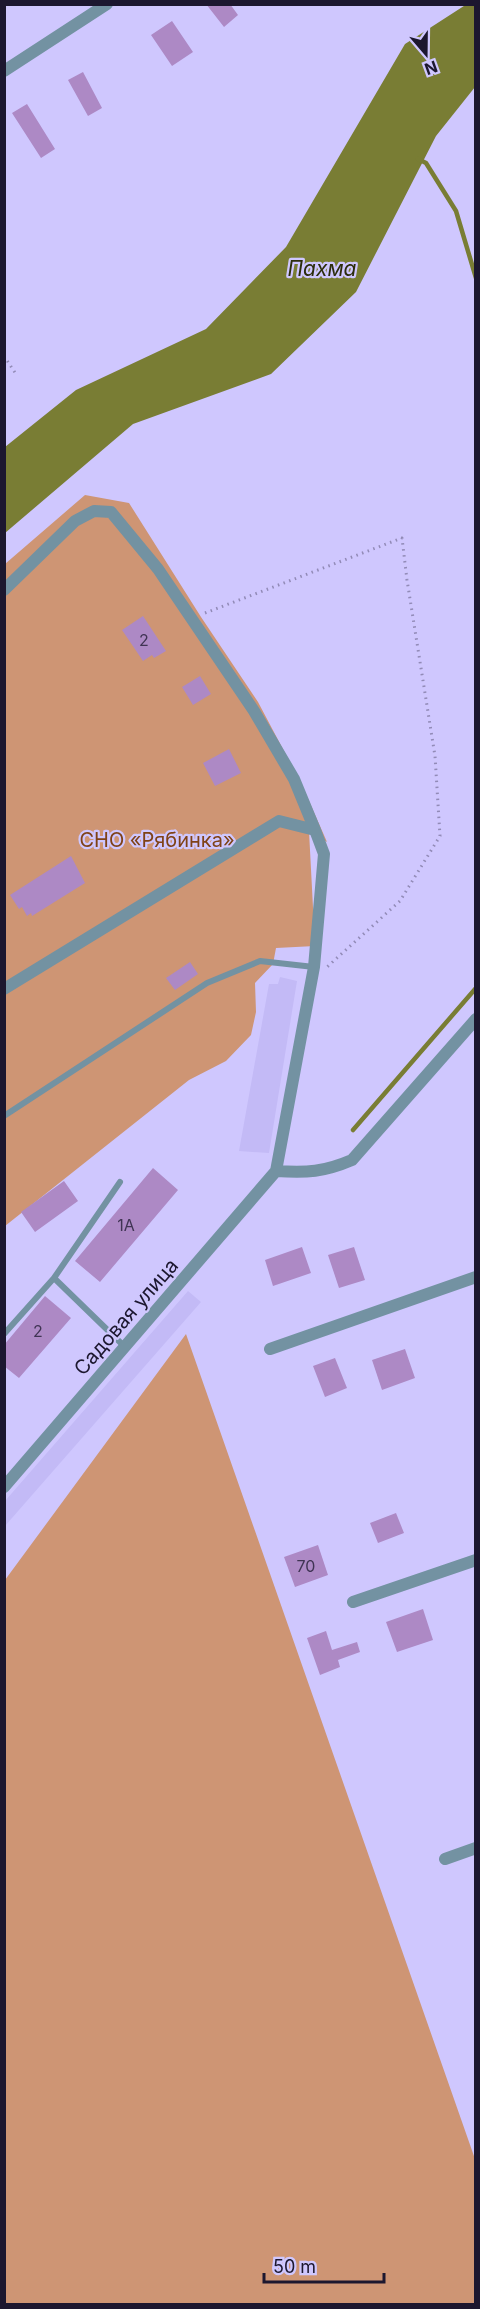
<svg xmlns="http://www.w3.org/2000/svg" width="480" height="2309" font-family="Inter,sans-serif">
  <rect width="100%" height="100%" fill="#cfc7fe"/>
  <!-- built -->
  <path fill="#c3baf6" d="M280,977L297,981L269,1153L239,1151L269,984H278Z
    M188,1291L201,1302L5,1526V1501Z"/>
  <!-- green -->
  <path fill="#ce9574" d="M85,495L129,503L201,617L258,702L302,785L327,842L309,831L315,946L276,948L273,964L255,983L256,1012L251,1035L226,1061L189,1080L5,1226V564Z
    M186,1334L475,2159V2304H5V1580Z"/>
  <!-- water -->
  <path fill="#797d34" d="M467,4L475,5V87L436,136L356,292L271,374L133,424L5,533V447L76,390L206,329L286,247L405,44Z"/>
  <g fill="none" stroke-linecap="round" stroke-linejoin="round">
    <!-- stream -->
    <path stroke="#797d34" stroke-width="4.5" d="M418,159L426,163L456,211L476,278
      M353,1130L476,988"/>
  </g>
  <!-- building -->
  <path fill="#ad89c5" d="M206,4H230L238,15L224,27Z
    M172,21L193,52L172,66L151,35Z
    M83,72L102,108L88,116L68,80Z
    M27,104L55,149L41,158L12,113Z
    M143,616L166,651L154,658L152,655L143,661L122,630Z
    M200,676L211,694L193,705L182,687Z
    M229,749L241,773L215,786L203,763Z
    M71,856L85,883L32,916L31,913L27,916L22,907L19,909L10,895Z
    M190,962L198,974L175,990L166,978Z
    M153,1168L178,1190L100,1282L75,1261Z
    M64,1181L78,1201L35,1232L21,1212Z
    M302,1247L311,1273L273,1286L265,1260Z
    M354,1247L365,1280L339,1288L328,1255Z
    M45,1296L71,1318L19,1378L4,1366V1345Z
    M405,1349L415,1378L382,1390L372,1360Z
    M335,1358L347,1388L325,1397L313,1366Z
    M396,1513L404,1533L378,1543L370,1523Z
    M318,1545L328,1575L295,1587L284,1557Z
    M423,1609L433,1640L397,1652L386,1622Z
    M326,1631L332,1650L357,1642L360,1652L338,1660L340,1667L320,1675L307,1638Z"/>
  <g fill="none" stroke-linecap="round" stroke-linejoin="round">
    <!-- path -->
    <path stroke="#928bb7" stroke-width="3" stroke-dasharray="1.5 4.5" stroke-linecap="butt" d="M4,356L16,374
      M205,613L402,538L407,580L435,756L440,836L400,901L327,967"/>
    <!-- service -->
    <path stroke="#7392a2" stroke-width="6" d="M4,1116L207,983L260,961L314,967
      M54,1278L120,1182
      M4,1334L54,1278L125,1347"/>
    <!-- minor -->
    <path stroke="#7392a2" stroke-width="12" d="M4,71L107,4
      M4,590L75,521L94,511L111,512L158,569L254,711L294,779L315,830
      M4,989L279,821L315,830L324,854L314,967L276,1171L4,1487
      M276,1171C307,1173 324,1172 352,1160L476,1019
      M270,1349L476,1277
      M353,1602L476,1560
      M445,1859L476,1848"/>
  </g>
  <g text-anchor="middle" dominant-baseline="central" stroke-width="4.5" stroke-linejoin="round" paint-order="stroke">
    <!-- number labels -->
    <g font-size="16" fill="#403454">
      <text x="144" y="640">2</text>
      <text x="126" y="1225">1А</text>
      <text x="38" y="1331">2</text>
      <text x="306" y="1566">70</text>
    </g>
    <!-- park labels -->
    <g font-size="20" fill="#7f4216" stroke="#cfc7fe">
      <text x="157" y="840">СНО «Рябинка»</text>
    </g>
    <!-- street labels -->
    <g font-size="20" fill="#1c172f" stroke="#cfc7fe">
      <text transform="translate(126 1317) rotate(-49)">Садовая улица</text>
    </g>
    <!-- water labels -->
    <g font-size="21" font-style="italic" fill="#2c2d0c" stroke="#cfc7fe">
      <text x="322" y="268">Пахма</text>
    </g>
  </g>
  <!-- border -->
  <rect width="480" height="2309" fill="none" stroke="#1c172f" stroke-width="12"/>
  <!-- north arrow -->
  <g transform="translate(426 54) rotate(160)" stroke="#cfc7fe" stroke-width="4.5" paint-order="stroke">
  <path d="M0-4.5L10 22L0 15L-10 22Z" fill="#1c172f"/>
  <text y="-9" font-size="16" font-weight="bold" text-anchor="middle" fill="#1c172f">N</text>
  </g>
  <!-- scale -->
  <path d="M264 2273v9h120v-9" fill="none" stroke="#1c172f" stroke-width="3"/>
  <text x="273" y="2273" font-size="18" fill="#1c172f" stroke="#cfc7fe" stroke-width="4.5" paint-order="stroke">50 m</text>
</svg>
